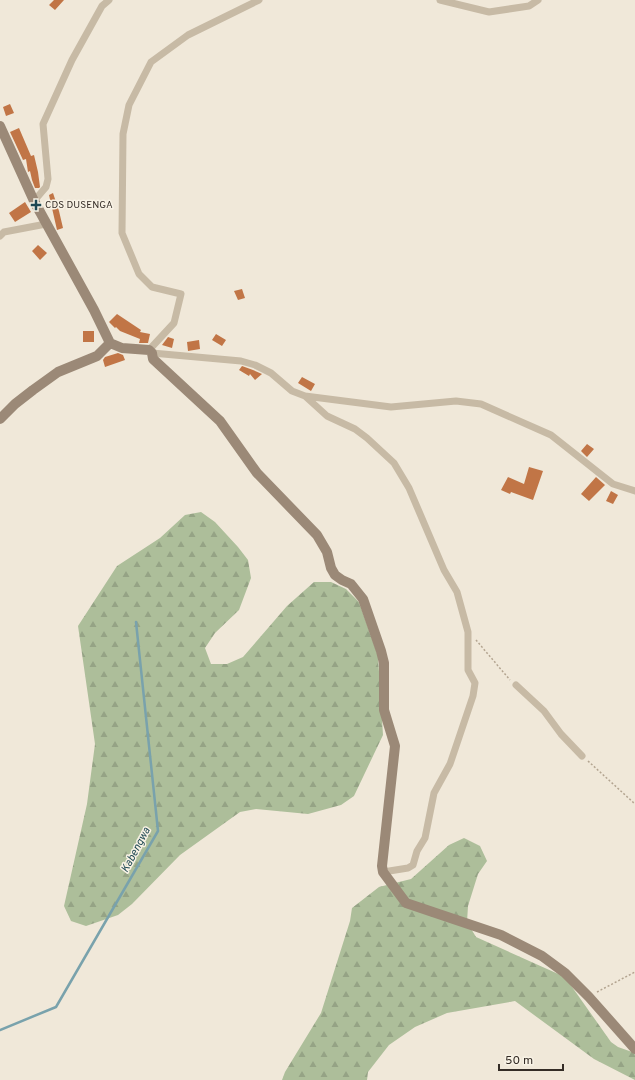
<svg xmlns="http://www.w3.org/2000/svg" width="635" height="1080" font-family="Overpass,sans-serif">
  <defs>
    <pattern id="forest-firs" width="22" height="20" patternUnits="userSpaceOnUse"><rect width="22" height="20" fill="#adbe9a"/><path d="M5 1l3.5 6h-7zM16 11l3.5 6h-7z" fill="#95a385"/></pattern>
  </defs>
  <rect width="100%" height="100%" fill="#f0e8d9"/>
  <!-- forest -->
  <path fill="url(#forest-firs)" d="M201,512L215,522L238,547L248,560L251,578L239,610L215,633L205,648L211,664H227L243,657L287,606L314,582H331L346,589L359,602L378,656L383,735L354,796L341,805L308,814L256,809L240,812L180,855L132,904L118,915L86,926L71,921L64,906L87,804L95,744L78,626L117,566L160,538L185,515Z
    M464,838L480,846L487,861L478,874L468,906L467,922L476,937L565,977L611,1042L618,1047L635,1053V1080L594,1059L515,1001L447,1013L415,1027L389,1045L368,1072L367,1080H282L285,1072L321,1013L350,921L352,908L379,887L411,879L449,845Z"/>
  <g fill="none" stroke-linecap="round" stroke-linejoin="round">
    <!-- stream -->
    <path stroke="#79a2ac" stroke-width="2.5" d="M0,1030L56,1007L158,831L136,622"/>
  </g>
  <!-- building -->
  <path fill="#c17546" d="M54,0H64L55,10L49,5Z
    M10,104L14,113L6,116L3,107Z
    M19,128L31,156L34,155L38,172L40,187L39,188H35L32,180L30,171L28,172L26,159L23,160L10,132Z
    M53,193L59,211L63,228L57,230L49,195Z
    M25,202L31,212L15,222L9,213Z
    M38,245L47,253L40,260L32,251Z
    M242,289L245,298L238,300L234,291Z
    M117,314L141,330L140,332L150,334L148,343H139L140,339L120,331L116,327L115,328L109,322Z
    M83,331H94V342H83Z
    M216,334L226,340L222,346L212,340Z
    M168,337L174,339L172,348L162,345Z
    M199,340L200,349L188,351L187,342Z
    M118,353L123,355L125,360L105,367L103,360L105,357Z
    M242,366L253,370L262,374L255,380L250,374L249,376L239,370Z
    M302,377L315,384L311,391L298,383Z
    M587,444L594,449L587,457L581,451Z
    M529,467L543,471L533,500L511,492L510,494L501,490L508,477L524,484Z
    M596,477L605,485L589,501L581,494Z
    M611,491L618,495L613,504L606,501Z"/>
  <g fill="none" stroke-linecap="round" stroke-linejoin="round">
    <!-- path -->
    <path stroke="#b3a490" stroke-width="1.5" stroke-dasharray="2 2" stroke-linecap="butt" d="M476,640L510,680
      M588,761L635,804
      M597,992L635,972"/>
    <!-- street -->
    <path stroke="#c7baa5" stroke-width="7" d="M440,0L489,12L529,6L538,0
      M34,201L46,187L48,179L43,124L72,60L102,6L109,0
      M0,236L4,232L46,224
      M149,350L174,323L181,294L152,287L139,274L122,233L123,134L129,105L151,62L188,35L259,0
      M152,353L241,361L255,365L271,373L292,391L305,396L391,407L456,401L481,404L551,435L613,484L635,491
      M305,396L327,416L355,429L367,438L394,463L409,488L444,570L457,592L468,632V670L475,683L473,696L450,764L434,793L425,838L417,851L413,865L408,868L383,872
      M516,685L544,711L561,734L582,756"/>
    <!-- secondary -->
    <path stroke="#9b8977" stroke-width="10" d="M0,126L34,201L94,310L110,343L97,356L58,372L33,390L15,404L0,419
      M110,343L122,348L149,350L152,353L153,359L220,421L257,473L317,535L327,552L331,568L335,575L342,580L351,584L363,599L381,651L384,663V710L395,746L382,866L383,872L406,903L501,935L542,956L565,973L589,997L635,1049"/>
  </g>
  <!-- markers -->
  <path fill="#1e4853" stroke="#f8f2e5" stroke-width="1.5" d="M34 199h4v4h4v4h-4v4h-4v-4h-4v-4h4z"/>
  <g text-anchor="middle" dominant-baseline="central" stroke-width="3" stroke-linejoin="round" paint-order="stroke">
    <!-- poi labels -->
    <g font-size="10" fill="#342c26" stroke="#f8f2e5" text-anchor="start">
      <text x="45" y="205">CDS DUSENGA</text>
    </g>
    <!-- water labels -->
    <g font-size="11" font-style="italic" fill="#1e4853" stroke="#f8f2e5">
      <text transform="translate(136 850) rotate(-62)">Kabengwa</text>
    </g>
  </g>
  <!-- scale -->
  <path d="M499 1064v6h64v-6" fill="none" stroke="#342c26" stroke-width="2"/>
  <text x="505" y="1064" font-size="12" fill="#342c26" stroke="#f8f2e5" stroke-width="3" paint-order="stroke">50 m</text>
</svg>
